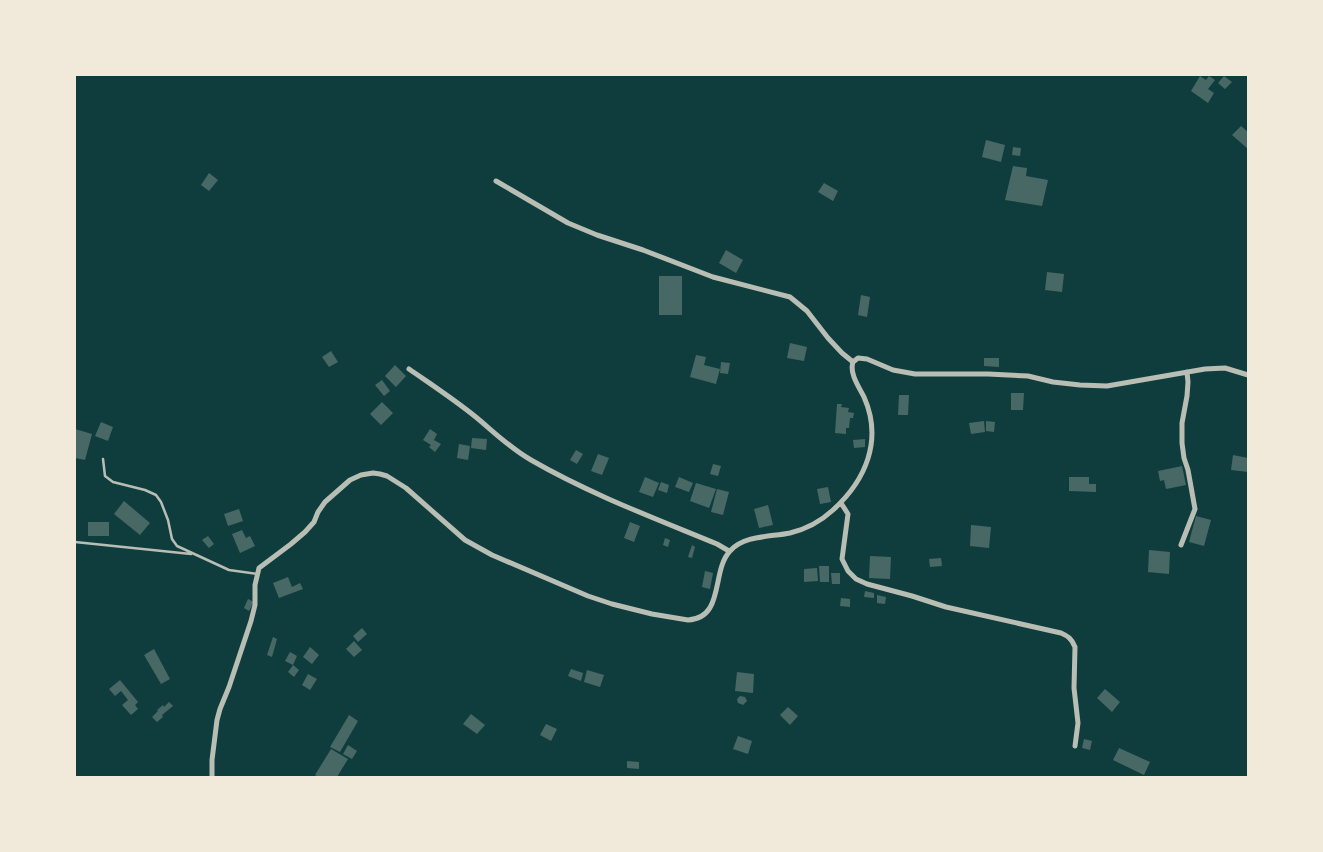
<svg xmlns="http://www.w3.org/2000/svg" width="1323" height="852" font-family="'Space Grotesk',sans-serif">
  <rect width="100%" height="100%" fill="#0f3d3e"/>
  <!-- building -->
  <path fill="#486865" d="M1200,76L1206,80L1209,76L1215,80L1208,89L1214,93L1208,103L1191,91Z
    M1224,76L1232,82L1225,89L1218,83Z
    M1241,126L1248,132V149L1232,135Z
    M986,140L1005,145L1001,162L982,157Z
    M1013,147L1021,148L1020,156L1012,155Z
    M1013,166L1027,168L1026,176L1048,180L1042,206L1005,200Z
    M209,173L218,180L209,191L201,185Z
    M824,183L838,191L833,201L818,192Z
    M726,250L743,260L736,273L719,263Z
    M1047,272L1064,274L1062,292L1045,290Z
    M659,276H682V315H659Z
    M861,295L870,297L867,317L858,315Z
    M790,343L807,347L804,361L787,358Z
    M331,351L338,362L329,367L322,357Z
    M696,355L706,357L704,365L720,369L716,384L690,377Z
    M984,358H999V367L984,366Z
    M721,362L730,363L728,374L720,373Z
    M395,365L406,376L396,387L385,376Z
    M382,380L390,391L384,396L375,385Z
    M1011,393H1024L1023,410H1011Z
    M899,395H909L908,415H898Z
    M382,402L393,413L381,425L370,414Z
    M837,404H842L841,407L849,408L848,412L854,413L853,418H850L849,428H846V434L835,433Z
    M984,421L985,432L971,434L969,423Z
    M986,421L995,422L994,432L986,431Z
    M101,422L113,427L108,441L95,436Z
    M75,429L92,434L85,460L75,458Z
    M430,429L437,434L434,440L441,444L435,452L429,447L431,445L423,440Z
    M472,438L487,439L486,450L471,448Z
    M865,439V447L854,448L853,440Z
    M459,444L470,446L468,460L457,458Z
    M576,450L583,454L577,464L570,460Z
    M598,454L609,458L602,475L591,471Z
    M1233,455L1248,458V472L1231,470Z
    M713,464L721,466L718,476L710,474Z
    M1182,466L1186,485L1166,489L1164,480L1160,481L1158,471Z
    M645,477L659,483L653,497L639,492Z
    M679,477L693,483L689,492L675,487Z
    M1069,477H1089V484H1096V492L1069,491Z
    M661,482L669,485L667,493L658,490Z
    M696,483L716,489L709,508L690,501Z
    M828,487L831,502L820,504L817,489Z
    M717,489L729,492L723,515L711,512Z
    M124,501L150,523L140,535L114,514Z
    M768,505L773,525L759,528L754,509Z
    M239,509L243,521L228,526L224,514Z
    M1196,516L1211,520L1204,546L1189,542Z
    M88,522H109V536H88Z
    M630,522L640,526L634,542L624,538Z
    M971,525L991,527L989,548L970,546Z
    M242,530L246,538L250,536L255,546L240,553L232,534Z
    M208,536L214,544L209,548L202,540Z
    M665,538L670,540L668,547L663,545Z
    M692,545L695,547L692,558L688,557Z
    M1149,550L1170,552L1169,574L1148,572Z
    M870,556L891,557L890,579L869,578Z
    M941,558L942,566L930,567L929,559Z
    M819,566H829V582H820Z
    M817,568L818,581L804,582V569Z
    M705,571L713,573L710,589L702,587Z
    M831,573H840V584H832Z
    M288,577L292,587L300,583L303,589L279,598L273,583Z
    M865,591L874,593V598L864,597Z
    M877,595L886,597L885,604L877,603Z
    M841,598L850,599V607L840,606Z
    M248,599L254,602L249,611L244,608Z
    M362,628L367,634L358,642L353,636Z
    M273,637L277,639L272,657L267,655Z
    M354,641L362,650L354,657L346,649Z
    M310,647L319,655L312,664L303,657Z
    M154,649L170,679L161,684L144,655Z
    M290,652L297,656L293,665L285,661Z
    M293,665L299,670L294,677L288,672Z
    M571,669L583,673L581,681L568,676Z
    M587,670L604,675L600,687L584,682Z
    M737,672L754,674L753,693L735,691Z
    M308,674L317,679L310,690L302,685Z
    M120,680L138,702L135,705L138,709L131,715L122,705L128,700L121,691L115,696L109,689Z
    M1105,689L1120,702L1112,712L1097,698Z
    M740,696L745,697L747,701L743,705L738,703L737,699Z
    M169,702L173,706L162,715L163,717L157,722L152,717L158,711L157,710L163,705L164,707Z
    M788,707L798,716L790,725L780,715Z
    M471,714L485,725L477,734L463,724Z
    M349,715L358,721L340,752L330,747Z
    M546,724L557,729L551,741L540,735Z
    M738,736L752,741L748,754L733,749Z
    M1084,739L1092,741L1090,750L1082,748Z
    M348,745L357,751L352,759L343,754Z
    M1119,748L1150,762L1144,775L1113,760Z
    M331,749L348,759L337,777H318L315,775Z
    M627,761L639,762V769L627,768Z"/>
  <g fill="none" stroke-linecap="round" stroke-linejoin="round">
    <!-- service -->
    <path stroke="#b8beb3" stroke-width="2.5" d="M103,459L105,476L113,482L145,490L156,495L161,502L168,520L172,539L177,546L229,570L257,574
      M75,542L191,554"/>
    <!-- minor -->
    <path stroke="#b8beb3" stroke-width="5" d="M496,181L568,223L597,235L643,250L713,277L790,297L807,311L828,338L842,353L853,362
      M409,369C432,385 455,400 477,418C495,433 510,448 531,460C590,494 654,518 717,544L729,551
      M841,503L848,514L842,559L848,571L856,579L867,584L912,596L946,607L1061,633C1068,636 1072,639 1075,647L1074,688L1078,723L1075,746
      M1181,545L1195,509L1188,470L1184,458L1182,443V423L1187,396L1188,382L1187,372
      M212,777V760L217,720L220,709L229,687L251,621L255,605V585L259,568L291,544L305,532L314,522L318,512L325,502L350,480L361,475L373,473L380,474L387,476L406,488L465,540L492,555L588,596L612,604L652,614L688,620C725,618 711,571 730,551C744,535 771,537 790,533C807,529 821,521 833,510C866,480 883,440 864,397C859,387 849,373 853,362L858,358L867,359L893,370L915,374H988L1028,376L1053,382L1080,385L1107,386L1205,369L1225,368L1248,375"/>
  </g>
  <!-- border -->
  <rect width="1323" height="852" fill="none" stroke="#f1e9da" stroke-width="152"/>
</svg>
